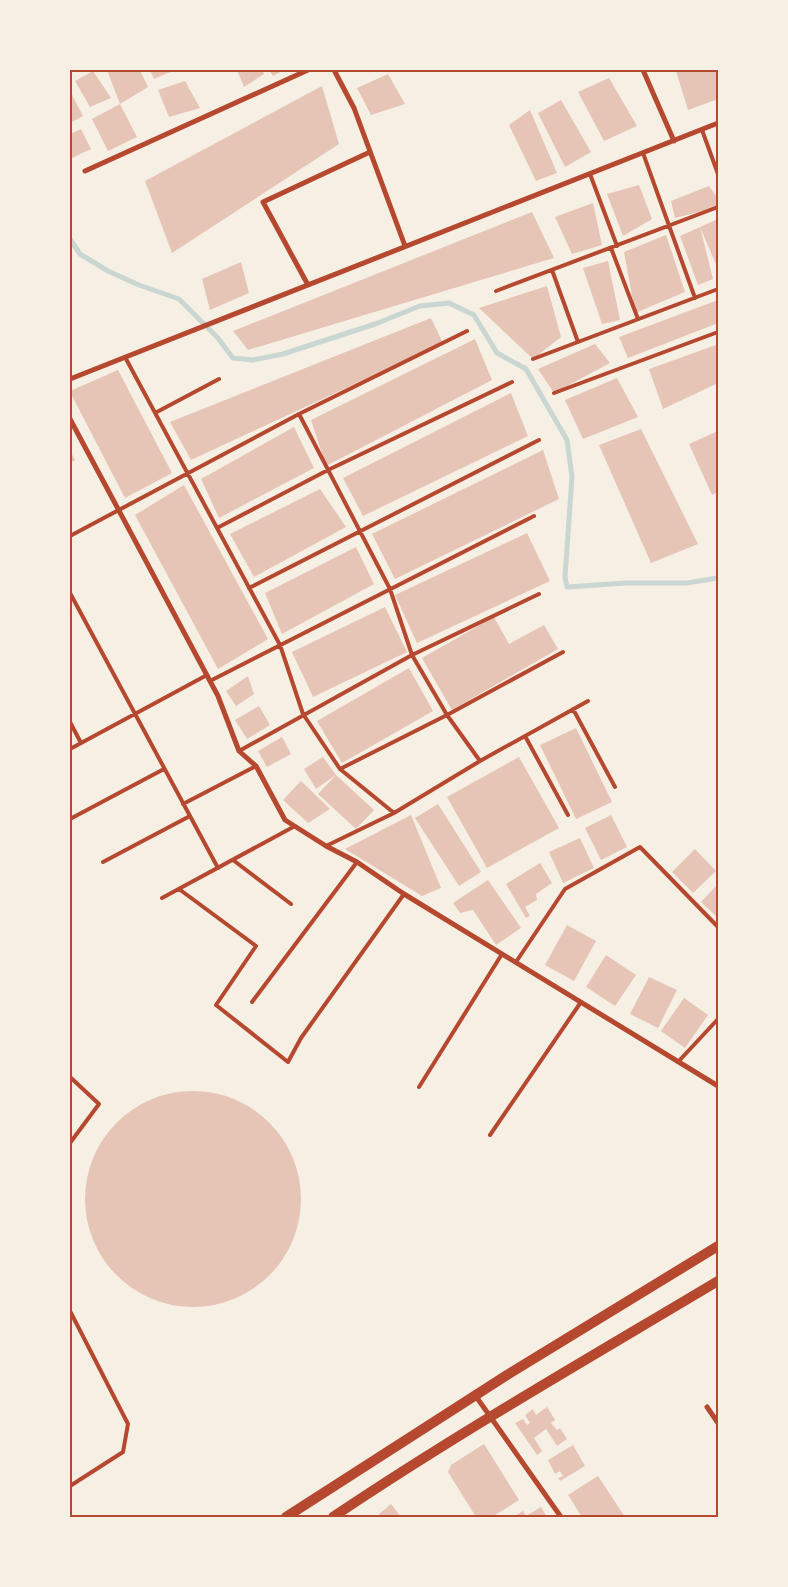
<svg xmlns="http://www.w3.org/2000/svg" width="788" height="1587" font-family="'Libre Baskerville',serif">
  <rect width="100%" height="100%" fill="#f6efe4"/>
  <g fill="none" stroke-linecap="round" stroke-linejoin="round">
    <!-- stream -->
    <path stroke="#c9d6d2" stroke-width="5" d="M70,239L80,254L108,271L139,285L179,299L217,337L233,358L253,360L283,354L375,324L420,306L449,303L474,315L497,353L526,369L567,440L572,477L565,577L567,587L626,583H687L718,578"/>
  </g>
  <!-- building -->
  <path fill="#e6c5b7" d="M107,70H140L148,87L120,104Z
    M150,70H175L154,79Z
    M237,70H262L264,74L244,87Z
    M269,70H284L273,76Z
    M678,70H716L718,76V99L688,110L676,71Z
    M93,71L111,98L90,107L75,81Z
    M388,74L405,104L371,115L357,88Z
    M609,78L637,126L604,141L578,92Z
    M185,81L200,108L169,117L158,90Z
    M322,86L339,144L172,253L145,181Z
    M70,91L83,116L70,123Z
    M561,100L591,152L565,167L538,113Z
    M120,104L137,137L108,151L92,119Z
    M530,110L557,173L536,181L509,125Z
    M81,129L91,149L70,159V134Z
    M639,185L652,219L623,236L607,194Z
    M709,186L718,199V207L675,218L671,201Z
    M593,203L602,245L572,254L555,217Z
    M532,212L554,258L248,350L233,331Z
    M718,219V269L700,227L713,279L698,285L680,236Z
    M666,235L685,292L635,313L624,252Z
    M608,261L620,320L602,324L583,268Z
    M241,262L249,293L210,310L202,279Z
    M547,286L561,337L533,359L479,308Z
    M718,300V323L628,358L619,337Z
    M431,318L443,343L191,460L170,422Z
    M475,339L492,380L326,466L311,420Z
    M595,344L610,363L554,393L538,369Z
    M716,345L718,353V383L663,409L649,369Z
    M118,370L172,473L125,498L70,392V391Z
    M617,378L638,417L583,439L565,400Z
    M511,393L528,436L363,516L343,478Z
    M294,427L314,468L219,518L201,479Z
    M641,429L698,544L651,563L599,445Z
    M718,431V492L712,495L689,444Z
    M543,450L559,499L395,579L372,534Z
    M70,451L75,460L70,463Z
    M184,485L268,639L218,669L135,515Z
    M320,489L346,527L254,577L230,534Z
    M527,533L550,581L417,643L395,595Z
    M356,547L374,584L282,634L265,593Z
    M385,607L407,652L313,697L292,652Z
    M494,617L509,644L544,625L558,649L452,710L422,658Z
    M409,668L433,711L342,763L317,721Z
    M248,676L254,694L236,706L226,691Z
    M259,706L270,725L247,739L235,720Z
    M576,728L612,802L576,819L540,745Z
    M282,737L291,754L267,767L258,751Z
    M323,757L336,775L316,789L304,769Z
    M519,757L559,828L487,868L447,797Z
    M336,775L374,810L356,829L318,794Z
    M301,781L330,809L308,823L283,800Z
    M438,804L481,872L459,886L415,818Z
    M411,815L441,888L422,896L345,849Z
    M611,815L627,847L601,860L585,828Z
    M580,838L594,868L563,883L549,852Z
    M695,849L716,871L693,893L672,872Z
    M540,863L552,883L536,894L537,900L525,907L530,916L526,918L506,884Z
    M488,880L521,928L496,945L473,910L460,913L453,903Z
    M718,884V918L701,902Z
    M567,925L596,941L574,981L545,965Z
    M606,955L636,975L615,1006L586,987Z
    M649,977L677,990L658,1028L630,1014Z
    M684,998L708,1015L685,1048L661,1031Z
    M85 1199a108 108 0 1 1 216 0a108 108 0 1 1-216 0Z
    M547,1407L555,1420L551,1423L557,1430L560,1428L567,1439L557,1446L546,1429L534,1438L542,1451L537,1455L515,1423L523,1419L527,1425L530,1423L525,1415L533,1409L536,1415Z
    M484,1444L519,1500L492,1517H476L448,1472L451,1465Z
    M573,1445L585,1466L560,1481L558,1478L563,1476L560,1471L555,1474L548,1460Z
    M598,1476L625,1517H582L568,1495Z
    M391,1504L401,1517H381L379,1514Z
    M541,1507L547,1517H513L523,1511L526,1516Z"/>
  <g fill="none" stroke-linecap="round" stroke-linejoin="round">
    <!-- service -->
    <path stroke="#b5482f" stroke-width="4" d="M702,130L718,174
      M643,153L695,298
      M590,174L617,246
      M611,248L638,319
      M552,270L578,342
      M496,291L718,207
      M125,357L280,645L303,714L340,769L394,813
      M533,359L718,289
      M554,393L718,332
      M155,413L219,379
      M299,414L390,589L412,655L447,715L480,761
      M217,528L328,470L512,382
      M70,536L299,414L467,331
      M249,588L539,440
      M70,593L218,868
      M210,681L534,516
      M573,709L615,787
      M70,722L81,743
      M525,736L568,815
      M70,749L207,675
      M239,751L412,655L539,594
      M340,769L447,715L563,652
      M183,804L256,766
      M70,819L164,769
      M326,846L394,813L480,761L588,701
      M233,860L291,904
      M103,862L190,816
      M179,889L256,946L216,1005L288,1062L301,1038L404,894
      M162,898L295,826
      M516,962L565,889L640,847L718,927
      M252,1002L357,862
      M678,1062L718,1019
      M70,1077L99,1104L70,1143
      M419,1087L502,954
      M490,1135L581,1002
      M70,1311L128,1424L123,1452L70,1486"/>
    <!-- minor -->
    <path stroke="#b5482f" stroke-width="5" d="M334,70L354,108L405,246
      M643,70L674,141
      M85,171L308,70
      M308,285L263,202L370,152
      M70,379L718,123
      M70,419L218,696L239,751L256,766L285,820L326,846L357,862L404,894L718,1086
      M475,1395L561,1517
      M707,1407L718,1423"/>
    <!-- secondary -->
    <path stroke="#b5482f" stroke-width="10" d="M286,1517L507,1375L718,1246
      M333,1517C458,1433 589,1358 718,1281"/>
  </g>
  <!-- border -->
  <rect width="788" height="1587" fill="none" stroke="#f6efe4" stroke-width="142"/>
  <rect x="71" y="71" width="646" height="1445" fill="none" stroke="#b5482f" stroke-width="2"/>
</svg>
